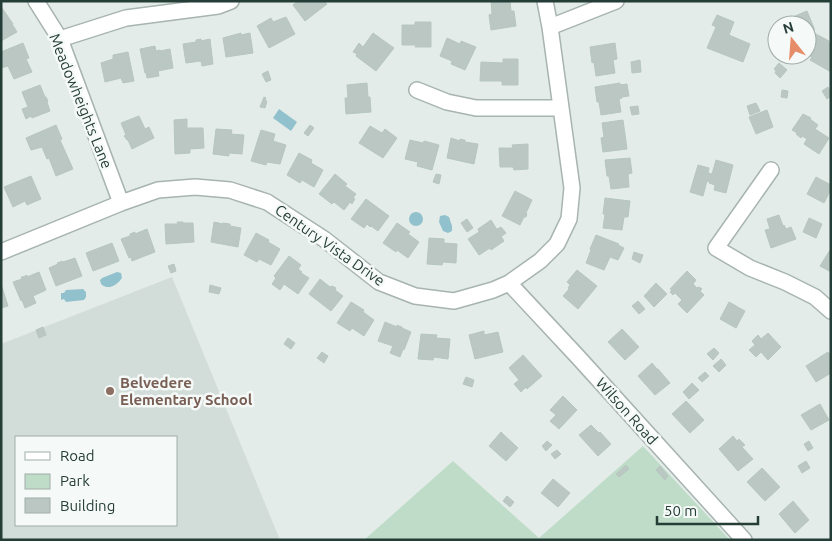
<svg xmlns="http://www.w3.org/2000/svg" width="832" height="541" font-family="Ubuntu,sans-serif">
  <rect width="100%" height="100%" fill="#e4ece9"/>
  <!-- built -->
  <path fill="#d2dcd8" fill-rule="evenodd" d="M172,277L280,540H1V344ZM16,437H176V525H16Z"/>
  <!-- green -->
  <path fill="#bfdcc8" d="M643,446L730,540H364L453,461L539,538Z"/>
  <!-- water -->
  <path fill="#91c1cd" d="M279,109L297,122L291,131L273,118Z
    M409 219a7 7 0 1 1 14 0a7 7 0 1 1-14 0Z
    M445,215L449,217L452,226V231L448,233L443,231L439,222L440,216Z
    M117,272L121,273L122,278C117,285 109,291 101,284L100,280L102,278Z
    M83,289L86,292V297L84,300L66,302L64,299L61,300V293H64L66,290Z"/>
  <!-- building -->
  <path fill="#bac7c2" stroke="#b7c6c0" d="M298,1H324L327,4L305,21L293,5Z
    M491,1H510L511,11H514L516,26L491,30L489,15L492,14Z
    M2,8L13,24H12L17,32L1,41V9Z
    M807,11L814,28L815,35L816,34L829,41L828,43L831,44V72L810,60L812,57L807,54V49L811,42L807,31V25H790L788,19Z
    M717,15L734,22L729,35L750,44L743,62L707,48L716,27L712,25Z
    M286,17L295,34L269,48L257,26L271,18L273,22Z
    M415,22H431V47H415L416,45H402V25H415Z
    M241,33V35L250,33L253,53L226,57L223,38Z
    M373,33L394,48L376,71L356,56L357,54L353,52L359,43L363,47Z
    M447,38L460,44L461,41L476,47L465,70L451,64L452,61L440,56Z
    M201,39V41L210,39L213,64L202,66L201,61L186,63L183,44L196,42V40Z
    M23,43L29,58L26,59L32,72L14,79L8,66L1,68V52Z
    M615,43L617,59L613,60L615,73L596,76L594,62L592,63L590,47Z
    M155,46L156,51L160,50V51L170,49L173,68L158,71L159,76L147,78L146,73H145L140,49Z
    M128,52L134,81L123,83L121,78L105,82L101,63L113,59V55Z
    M503,59H518V85H502V82L501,81H480L481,62L503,63Z
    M640,60L641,72L632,73L631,62Z
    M779,63L787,70L780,78L775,73L776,71L774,69Z
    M268,71L271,80L266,82L262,74Z
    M367,83L368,97H370L371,112L346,114L345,98H348L347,85Z
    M620,83V85L627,84L629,96L622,97V98L619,99L621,112L601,115L599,102H597L595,87Z
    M40,85L45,97H46L48,101L47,102L50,111L32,118L31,116L26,119L22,109L28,107L22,92Z
    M828,87L831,93V96L827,99L822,91Z
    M782,90L788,91L787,98L781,97Z
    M264,97L266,98L265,101H267L265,108L260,107Z
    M756,103L760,111L750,115L747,106Z
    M638,106L639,114L632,115L630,107Z
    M767,110L773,127L756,134L749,117Z
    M803,114L811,118L810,119L818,125L815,129L829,138L819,154L804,144L807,139L802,136L801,138L796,134L797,133L792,130Z
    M139,116L145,129L149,127L154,138L132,149L128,140H127L124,136L126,135L121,123Z
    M187,119V128H203L204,148L190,149V153L175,154L174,120Z
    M623,120L627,149L603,152L601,138L604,137L602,123Z
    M56,125L62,139L60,140L73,169L56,176L49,158L47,159L42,147L31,150L26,138Z
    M310,125L314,128L308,136L304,133Z
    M370,126L382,133L385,129L397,138L383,158L359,143Z
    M216,129L232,130L231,134L244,135L242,154L229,153V156L213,154Z
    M261,130L275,134L273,141L286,145L280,164L267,162L266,165L251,161Z
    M451,138L460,141V139L464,140H465V142L478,144L474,164L447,158Z
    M410,140L423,143L424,141L439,145L432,170L417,166L418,162L405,159Z
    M528,144V169L514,170L513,167H500L499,148H513L512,145Z
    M299,153L312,160L311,163L323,170L314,187L302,180L300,183L287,175Z
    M630,158L632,173L628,174L629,187L611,189L609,176H607L605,160Z
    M716,160L733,165L726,193L714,190L715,185L709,183L710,182L707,181L703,196L690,192L698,165L709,168L708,173L712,174Z
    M335,174L347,184L345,186L356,194L353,198L355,199L353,202L352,204L350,202L344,210L334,202L332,204L319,194Z
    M436,174L441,175L439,184L433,182Z
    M31,176L41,199L27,205L25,201L13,207L4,187Z
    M816,177L831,185V189L824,203L807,194Z
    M515,191L532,200L526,213L527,214L526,217H524L520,225L502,216Z
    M605,198L630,201L628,217H624L622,230L603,228L605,214H603Z
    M366,199L389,216L378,231L371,226L370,227L367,224L364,228L351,219Z
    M779,215L783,226L784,225L786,229L791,227L796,239L771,248L765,230L770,229L767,219Z
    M809,218L822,224L816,238L803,232Z
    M467,219L473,228L467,232L461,223Z
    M491,220L504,241L491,250L490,248L479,255L468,239L479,232L478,229Z
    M177,222H183V223H193L194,242L166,244L165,224H178Z
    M214,222L223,224V223L230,224V226L241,228L238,247L211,242Z
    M397,223L410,232L408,234L419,242L408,258L397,250L396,252L383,243Z
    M501,227L506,233L502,236L497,229Z
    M147,229L155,252L132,261L131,257L129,258L121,239L130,236V234L135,232V234Z
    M256,233L269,240L268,242L280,249L271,265L259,259L257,262L244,255Z
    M596,235L619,244L618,245L624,248L618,260L610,257L604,270L586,263L591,250L590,249Z
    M429,238L444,239V243L457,244L456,263L443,262L442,265L427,264Z
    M112,243L119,261L93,271L86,253Z
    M830,250H831V272L820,266Z
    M634,252L643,255L640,263L632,259Z
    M289,256L301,265L298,269L302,272L301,273L309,278L298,294L284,284L280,290L272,284L276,278L274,276Z
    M75,258L82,276L56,286L49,268L58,264L57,263L60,262L62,261L63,262Z
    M174,264L176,271L171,273L168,266Z
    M577,270L597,286L578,309L563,296L569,289L568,288L570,285L567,282Z
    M687,271L696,280L693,284L697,288L699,287L702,289L700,291L704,295L687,313L678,304L682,300L675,293L673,295L670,292L672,290L670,289Z
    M39,272L46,290L33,296L36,303L25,308L22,300L21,301L13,282L22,279L21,277H23L27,275V277Z
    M320,279L330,287L332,286L336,288L335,290L343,296L331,311L309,294Z
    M656,283L667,294L654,307L644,296Z
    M210,285L221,288L219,294L209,292Z
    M2,287L8,306L1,308V288Z
    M638,301L645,309L639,314L632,306Z
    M351,302L364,310L363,312L374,320L364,336L352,328L350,331L337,323Z
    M729,302L745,311L736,328L720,319Z
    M385,322L397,327V325L399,326L402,327V328L411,332L404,350L403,349L400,357L390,353L393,346L378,341Z
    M43,327L46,335L39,338L36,330Z
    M622,329L639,347L625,360L608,342Z
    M484,331V335L498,332L503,352L475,359L469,335Z
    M768,333L781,347L768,360L761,352L756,357L749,350L755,345L752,341L758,335L761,339Z
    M421,334L437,335L436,338L450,339L448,359L434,357L433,360L418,359Z
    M288,338L295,343L291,349L284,344Z
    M714,348L719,353L713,360L707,354Z
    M322,352L328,356L324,363L317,358Z
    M828,352L831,357V373L816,382L806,366Z
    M523,355L542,376L527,389L526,387L521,392L514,384L519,380L509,368Z
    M721,359L726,365L719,372L713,366Z
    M652,363L657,369H658L670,383L655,395L638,376Z
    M705,372L709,376L702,382L698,378Z
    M466,377L474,380L472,387L463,384Z
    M692,383L699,390L689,399L683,392Z
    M563,396L577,410L559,429L550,421L556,415L550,410Z
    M686,401L704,420L690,433L672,414Z
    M820,404L829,420L811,430L801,415Z
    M591,425L599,433L600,432L611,444L598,456L579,435Z
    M501,432L518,448L506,461L489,446Z
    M733,436L737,441L739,439L745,445L742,447L753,459L738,471L719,449Z
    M547,441L552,445L546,451L542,446Z
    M809,441L813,448L808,451L804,444Z
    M557,450L561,454L555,459L551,454Z
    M806,461L810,468L802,473L798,466Z
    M626,465L629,469L619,477L616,474Z
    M660,466L668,476L665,480L656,470Z
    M762,468L780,487L765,501L747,482Z
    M553,479L570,493L558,507L541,493Z
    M507,496L514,502L510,507L503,501Z
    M793,501L809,520L795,533L794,532L779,514Z"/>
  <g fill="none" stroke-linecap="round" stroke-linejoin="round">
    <!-- minor casing -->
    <g stroke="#a7b4b0" stroke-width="18">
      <path id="minor" d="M36,1L60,39L121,203
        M550,27L616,1
        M60,39L126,18L218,6L231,1
        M417,90L447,102L476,108H560
        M771,170L716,248L750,268L785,282L815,297L831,311
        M1,252L121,203L158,190L195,187L230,190L267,202L324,239L379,282L415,296L454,301L493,290L509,283L540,261L557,244L569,219L572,188L550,27L545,1
        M509,283L578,357L744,540"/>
    </g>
    <!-- minor -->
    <use href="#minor" stroke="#fff" stroke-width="15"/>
  </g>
  <!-- markers -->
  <circle fill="#8d6e63" stroke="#f5f9f7" stroke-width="2" cx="110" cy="391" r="5"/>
  <g text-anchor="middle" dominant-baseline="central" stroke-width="5" stroke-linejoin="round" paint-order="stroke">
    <!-- street labels -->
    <g font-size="15" fill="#253d37" stroke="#f5f9f7">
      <text transform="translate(81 101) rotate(68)">Meadowheights Lane</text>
      <text transform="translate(330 245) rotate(35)">Century Vista Drive</text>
      <text transform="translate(627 411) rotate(48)">Wilson Road</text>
    </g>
    <!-- education labels -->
    <g font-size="15" font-weight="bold" fill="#785e54" stroke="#f5f9f7" text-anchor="start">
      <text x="120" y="382">Belvedere<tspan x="120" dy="17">Elementary School</tspan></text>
    </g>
  </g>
  <!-- border -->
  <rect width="832" height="541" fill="none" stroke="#253d37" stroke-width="5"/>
  <!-- legend -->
  <rect x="15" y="436" width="162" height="90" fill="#f5f9f7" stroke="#a2aeaa"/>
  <rect x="25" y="452" width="25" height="8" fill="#ffffff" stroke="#a2aeaa"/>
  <text x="60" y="461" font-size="15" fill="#253d37">Road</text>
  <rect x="25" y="474" width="25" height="15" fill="#bfdcc8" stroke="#a2aeaa"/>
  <text x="60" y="486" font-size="15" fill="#253d37">Park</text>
  <rect x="25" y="498" width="25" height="15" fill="#bac7c2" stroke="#a2aeaa"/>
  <text x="60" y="511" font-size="15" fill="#253d37">Building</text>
  <!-- north arrow -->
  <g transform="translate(792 40) rotate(343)"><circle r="24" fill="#f5f9f7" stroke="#a2aeaa"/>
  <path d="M0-4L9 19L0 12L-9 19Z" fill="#e68c68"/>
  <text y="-8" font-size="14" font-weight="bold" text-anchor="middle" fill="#253d37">N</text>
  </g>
  <!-- scale -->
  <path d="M657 516v8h101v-8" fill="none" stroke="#253d37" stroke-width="2.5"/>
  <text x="664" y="516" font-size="15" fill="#253d37" stroke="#f5f9f7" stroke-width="4" paint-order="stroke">50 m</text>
</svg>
